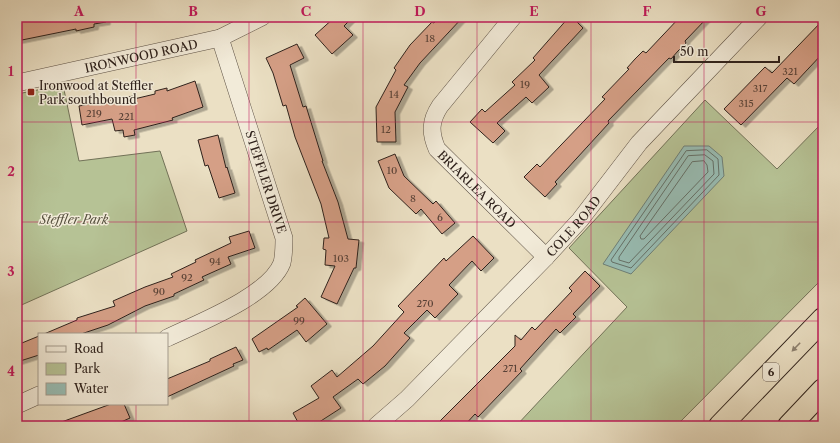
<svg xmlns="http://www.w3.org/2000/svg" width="840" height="443" font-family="'Libre Caslon Text',serif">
  <defs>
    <filter id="shadow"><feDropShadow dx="4.5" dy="2.5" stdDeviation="0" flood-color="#0004"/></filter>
  </defs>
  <rect width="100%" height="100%" fill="#ebe0c4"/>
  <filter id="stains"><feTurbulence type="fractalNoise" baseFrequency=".005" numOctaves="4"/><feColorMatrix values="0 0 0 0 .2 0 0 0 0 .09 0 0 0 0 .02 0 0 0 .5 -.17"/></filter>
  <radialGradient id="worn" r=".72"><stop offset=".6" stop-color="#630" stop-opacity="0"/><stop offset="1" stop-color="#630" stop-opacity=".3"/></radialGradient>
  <!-- green -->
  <path fill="#b6c295" stroke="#727258" d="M63,85L79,161L160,151L187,231L17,307V94Z
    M705,100L777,169L823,122V278L676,426H516L627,307L569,248Z"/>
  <!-- water -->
  <path fill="#98bdb4" stroke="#6e7f77" d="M684,146H709L722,157L724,176L631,274L603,264Z"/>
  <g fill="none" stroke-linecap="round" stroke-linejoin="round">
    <!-- shore -->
    <path stroke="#647068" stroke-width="1" d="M707,150L718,159L719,175L631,268L612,262L611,260L686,151Z
      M705,155L713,161L714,174L629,263L619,260V257L688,156Z
      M704,161L707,165L708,172L644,239H641L640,236L692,162Z"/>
  </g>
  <!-- building -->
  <path fill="#d59f86" stroke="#2f221c" filter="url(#shadow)" d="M17,17H105L106,22L94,24V27L76,31V29L17,41Z
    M335,17H353L344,26L353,35L332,54L315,35Z
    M439,17H463L420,63L404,85L408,87L395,112L396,142H377L376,107L396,70L394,68L410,45L432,22L434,23Z
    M569,17H572L583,28L539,75L549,87L532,103L526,97L497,123L505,131L493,143L470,122L482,109L485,112L515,85L512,82L535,60L533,58Z
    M680,17H708L685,41L686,43L678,51L671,59L669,58L608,121L609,123L555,182L557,184L545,197L524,177L537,164L540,167L561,145L605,99L602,97L629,69L627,68L635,59L643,51L646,53Z
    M823,20V53L794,84L787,78L741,125L724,109L765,67L772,73Z
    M297,44L304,58L290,65L303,107L306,106L323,161H322L338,202L348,239L359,240L356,268H354L337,304L321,297L335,266L325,265L326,250L323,249L324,238H329L321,204L295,137L286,105L283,106L273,73L266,58Z
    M195,81L203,107L172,118L173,120L134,130L135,135L124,137L123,130L115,131L112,119L82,125L79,106L133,96L134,99L155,94V91L167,88V91Z
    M218,135L226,168L227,167L235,193L219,198L208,165L205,166L198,140Z
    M395,154L404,176L433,204L436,201L455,223L442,234L421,209L416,214L389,188L378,161Z
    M249,231L255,248L228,257L231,264L202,277L204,280L174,294V296L145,306L108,325L81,334H44L77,320V318L115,306L113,301L145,287L173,277L171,274L196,262L195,260L231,243L229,237Z
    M473,236L494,258L481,271L472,261L449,285L458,294L435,318L427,310L404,333L410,338L385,366L363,384L358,379L333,397L341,408L313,426H300L293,413L319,398L311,386L332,370L337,377L373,346L404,312L398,306L444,258L446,261Z
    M585,271L600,286L573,314L576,317L560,333L556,329L520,369L522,371L478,417L475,414L464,426H435L515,346V335L521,340L532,327L535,330L572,291L569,288Z
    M305,298L327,324L306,342L297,330L268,350L267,348L259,352L252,339L298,307L296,306Z
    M39,336V355L17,362V345Z
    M236,347L243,360L233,364L234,366L167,397V379L210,361V359Z
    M111,404H124L130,418L121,422L122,426H56V424Z"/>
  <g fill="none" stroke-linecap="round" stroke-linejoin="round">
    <!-- minor casing -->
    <g stroke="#5e5246" stroke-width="18">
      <g id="minor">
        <path id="s1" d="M513,17L440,106C430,121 430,133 437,149L546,257"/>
        <path id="s2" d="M17,83L220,38L262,17"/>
        <path d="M167,338C198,323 269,296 282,263C284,255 284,246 284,238L220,38"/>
        <path d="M17,405L39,395"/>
        <path id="s3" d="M376,426L407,399L546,257L580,220L639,143L759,17"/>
      </g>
    </g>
    <!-- highway casing -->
    <g stroke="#2f221c" stroke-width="24">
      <path id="highway" d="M720,426L823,319
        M789,426L823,390"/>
    </g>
    <!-- minor -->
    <use href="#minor" stroke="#f2ebd9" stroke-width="17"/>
    <!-- highway -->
    <use href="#highway" stroke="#ebe0c4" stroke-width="22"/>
  </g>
  <!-- one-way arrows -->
  <defs><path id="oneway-solid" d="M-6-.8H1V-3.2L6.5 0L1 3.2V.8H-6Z"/></defs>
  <use fill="#8d8170" href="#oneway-solid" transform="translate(796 347) rotate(134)"/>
  <!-- grid -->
  <path fill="none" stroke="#c2185b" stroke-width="1" stroke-opacity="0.55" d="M136,17V334M249,17V426M363,17V426M477,17V426M591,17V426M704,17V426M17,122H823M17,222H823M17,321H823M136,404V426"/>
  <!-- markers -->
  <rect fill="#8f2418" stroke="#f2ebd9" stroke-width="1.5" x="27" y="88" width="8" height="8" rx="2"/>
  <g text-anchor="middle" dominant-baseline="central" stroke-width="3" stroke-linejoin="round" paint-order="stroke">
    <!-- number labels -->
    <g font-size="10" fill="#584136">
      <text x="430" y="38">18</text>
      <text x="790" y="71">321</text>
      <text x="525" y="84">19</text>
      <text x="760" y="88">317</text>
      <text x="394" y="94">14</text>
      <text x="746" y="103">315</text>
      <text x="94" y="113">219</text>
      <text x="126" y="116">221</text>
      <text x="386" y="129">12</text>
      <text x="392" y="170">10</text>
      <text x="413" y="198">8</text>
      <text x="440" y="217">6</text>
      <text x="341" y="258">103</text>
      <text x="215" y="261">94</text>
      <text x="187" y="277">92</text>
      <text x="159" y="291">90</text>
      <text x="425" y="303">270</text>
      <text x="299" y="320">99</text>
      <text x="510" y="368">271</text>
    </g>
    <!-- shield labels -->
    <rect fill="#f2ebd9" stroke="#6a5e55" stroke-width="1" x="763" y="363" width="16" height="18" rx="3"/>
    <g font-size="11" font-weight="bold" fill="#2f221c">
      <text x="771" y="372">6</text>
    </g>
    <!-- street labels -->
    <g font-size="12" fill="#2f221c" stroke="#f2ebd9">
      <text stroke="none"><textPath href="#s2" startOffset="127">IRONWOOD ROAD</textPath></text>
      <text transform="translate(266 182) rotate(72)">STEFFLER DRIVE</text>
      <text stroke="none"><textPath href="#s1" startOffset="217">BRIARLEA ROAD</textPath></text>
      <text stroke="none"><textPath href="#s3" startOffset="281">COLE ROAD</textPath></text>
    </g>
    <!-- poi labels -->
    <g font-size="12" fill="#2f221c" stroke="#f2ebd9" text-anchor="start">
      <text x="39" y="85">Ironwood at Steffler<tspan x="39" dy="14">Park southbound</tspan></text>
    </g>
    <!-- park labels -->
    <g font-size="12" font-style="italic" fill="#585240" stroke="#f2ebd9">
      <text x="74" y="219">Steffler Park</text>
    </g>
  </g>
  <!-- margin -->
  <rect width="840" height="443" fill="none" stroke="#ebe0c4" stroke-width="44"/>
  <!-- legend -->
  <rect x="38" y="333" width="130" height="72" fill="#f2ebd9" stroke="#a49b8d"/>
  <rect x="46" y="346" width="20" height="6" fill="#f2ebd9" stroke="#a49b8d"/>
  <text x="74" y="353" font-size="12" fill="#2f221c">Road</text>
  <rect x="46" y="363" width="20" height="12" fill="#b6c295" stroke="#a49b8d"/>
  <text x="74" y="373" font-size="12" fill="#2f221c">Park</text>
  <rect x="46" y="383" width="20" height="12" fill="#98bdb4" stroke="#a49b8d"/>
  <text x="74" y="393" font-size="12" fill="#2f221c">Water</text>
  <!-- scale -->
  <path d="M674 56v6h105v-6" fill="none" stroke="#2f221c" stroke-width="2"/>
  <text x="680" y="56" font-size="12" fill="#2f221c" stroke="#f2ebd9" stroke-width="3" paint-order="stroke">50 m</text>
  <rect x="22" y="22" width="796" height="399" fill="none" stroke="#c2185b" stroke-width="1.5"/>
  <g font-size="13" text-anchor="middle" font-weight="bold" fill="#c2185b">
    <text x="79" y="16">A</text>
    <text x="193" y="16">B</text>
    <text x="306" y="16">C</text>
    <text x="420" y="16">D</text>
    <text x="534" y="16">E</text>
    <text x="647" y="16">F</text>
    <text x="761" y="16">G</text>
    <text x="11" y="76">1</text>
    <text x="11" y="176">2</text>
    <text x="11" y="276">3</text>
    <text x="11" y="376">4</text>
  </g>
  <rect width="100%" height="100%" filter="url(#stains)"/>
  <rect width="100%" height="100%" fill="url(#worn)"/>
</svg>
